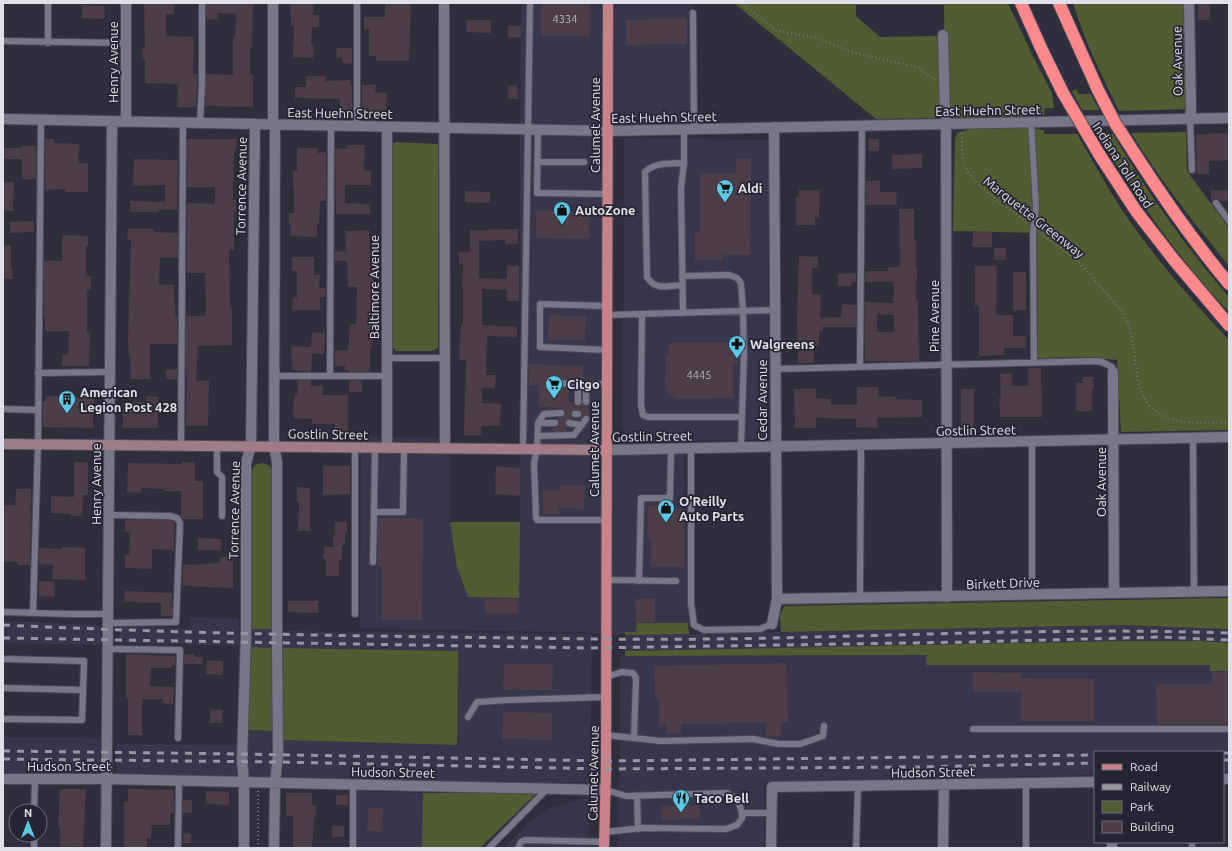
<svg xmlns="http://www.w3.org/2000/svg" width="1232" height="851" font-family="Ubuntu,sans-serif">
  <rect width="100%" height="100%" fill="#2f2e3d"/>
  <!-- built -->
  <path fill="#38364c" d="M521,3H605L603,633L360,628L361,437L450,438V522H520V132Z
    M611,3H692L691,126L611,128Z
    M624,138L769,140L768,439L623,442Z
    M684,452L689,634L1122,625L1229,629V643L1201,641H1124L625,651V635H610V453Z
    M190,617L239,619V646L119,643L120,626L191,628Z
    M3,621L100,625L101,645L3,643Z
    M249,629H272V648L248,647Z
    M282,631L592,634L590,782L507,784L283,777L281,740L457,745L458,651L283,648Z
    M927,655V665H1210V671H1229V772H1223V752H1095V775L764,782V848H617L620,755V656Z
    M248,730L272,731L270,776L248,775L246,766Z
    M3,737L100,738V775L3,773Z
    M117,744L238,745L239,777L117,774Z
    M356,791L423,793L422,848H356Z
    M590,796L588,848H504L527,824L553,807Z"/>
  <!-- green -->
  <path fill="#515c30" d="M734,3H1008L1033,56L1052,93L1054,108H1045L1044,115L945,121L944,5H856V16L880,37L939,36C940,60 947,96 936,118L876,119Z
    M1073,3H1189L1191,109L1119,111C1102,76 1084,40 1073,3Z
    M1076,89L1079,94H1091L1099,110H1082L1072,91Z
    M1024,127L1044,130V134H1077C1094,163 1110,193 1129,220C1159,263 1193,302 1229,340V430L1121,432L1117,360L1087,357L1038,358L1037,233L953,231L955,139L957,133L970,129Z
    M1186,132L1187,171L1229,228V266C1194,223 1160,180 1131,133Z
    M1096,134H1113C1147,192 1185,246 1229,297V312C1177,258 1136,196 1096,134Z
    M397,142L438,144V347L436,349L433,351H396L392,346L393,143Z
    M264,463L270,466L272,472V629H249V473L256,464Z
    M450,522H520L519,598L468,597L457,567Z
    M1229,598V629L1122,625L781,632L780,614L785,606Z
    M637,623H688L689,634L625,635V632H636Z
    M1124,641H1201L1229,643V671H1210V665H926L927,655L625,656V651Z
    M248,647L272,648V731L248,730Z
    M283,648L458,651L457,745L281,740Z
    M423,793H537L480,848H422Z"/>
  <!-- building -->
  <path fill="#4c3d48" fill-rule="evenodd" d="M144,3H174V14H166V36L194,37L193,74H198L196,107H177L178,84L145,83V59H142L143,48H145Z
    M206,3H253L252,49H250V75H253V107L205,106L206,74L233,75V37H235L236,14L218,13V20L206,19Z
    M290,3H314L313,15H319V27H312L311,45H314L313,58L293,57L294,26H291Z
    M385,3H411L409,61H376V56H369V29H364V17H385Z
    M541,3H590L589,36H541Z
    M1198,4H1210V20H1198Z
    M82,5L105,6L104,19L82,18Z
    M687,18V44L626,45V20Z
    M467,20H491V33L466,32Z
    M508,26H521V37L508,38Z
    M337,48H352V64L342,63V58H336Z
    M306,76H325V81L350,80V85H352V112H340V99L295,98V87H306Z
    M362,85H376L375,92L387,93L386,113H362Z
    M517,85L518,99H508V86Z
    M1229,133V160L1209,161V174H1197L1196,134Z
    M45,139H54V143L79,144L78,163H88V192H65V189L45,190Z
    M187,139H237L236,150H234L233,200H236V212H234V250H229L230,309H232V345L198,346L196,381H209L208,426H186L187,378H186V316H205L206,309L205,273H187V203L215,204V187H187Z
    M868,139H879V151H869Z
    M347,145H365L364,171H371V185H345V203L370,204V214H336L335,148L347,149Z
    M21,146H36V179H22V159H3V148H21Z
    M297,148H317V153L326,152V201H320L319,224H317V237L290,236L291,224L289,223V213H294V187H293V171H297Z
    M922,154V168L892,169V155Z
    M134,159L178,160L177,210H159V212H130V201L165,202V185L133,186Z
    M736,159H751L750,255H723V260H695V232H700V173H736Z
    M866,181H880V192H896L897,205H866Z
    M3,182H14L13,211H3Z
    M799,190H820L819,217H815V225H796V197H799Z
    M1211,190H1229V201H1220L1216,199L1211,201Z
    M465,191L490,192V203L465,202Z
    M589,202V239L536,238V211H581Z
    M899,209H914V240H916V267H917V281H916V300H918L919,361H865V302L893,303L894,292L893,282H865L866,271H888V267H900ZM877,314L894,315V332H877Z
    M34,221V232L10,233V222Z
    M128,229H154V232L178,233V258H160L159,284L174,285L175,312L176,316H177V344H150V379H131L130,355H129L128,339L131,240H127Z
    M518,229V244H505V240L479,241V278L507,279V266H519V301H507V290L482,289V325L517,327V337L487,336L486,375H496L495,388H482V403L501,404L500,426H481V435H464L466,360H459L461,325H463V289H462L463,264H459V252H470V230Z
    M369,230L370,263H371V275H373L374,287H371L372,346L370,347V372H349V370H345V366H335V350H348L350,324H356L357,287H348L347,261H335V251L346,252L345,231Z
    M973,232H992V247H972Z
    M62,235L88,236V246H86V276H91V290H87V332H90L89,366H62V355H68L69,331H45V317H44V261H62Z
    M3,245H11V269H12L13,279H3Z
    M994,248H1006V260H994Z
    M799,256L818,257V268H812V294H821L820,318L841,317L842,304L856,305V327H822L823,331H819V346H814V363H798L797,318Z
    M292,257H314V275H320L319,288H326L325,297H320V310H292L293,298H297V271H292Z
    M975,266H997L996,315H1013V336H1026V348H1004V355L979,356V306H975Z
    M1013,272H1026V310H1013Z
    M856,273V282H851L852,286H838V274Z
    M549,315L586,316L585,340H548Z
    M312,332L325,333L324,354H312L311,372L292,370L291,346L311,347Z
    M669,343H733V351H739L740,355L739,362H733V398H709V399H675L665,389L666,354H669Z
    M529,364L583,366V379H555L551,380V383L554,387L569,388V402H574V405L578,406L582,404L584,406H588V415H584L580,419H567L565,422L567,427L565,431H551L553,428L559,426V423L557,419L558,418L564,416L565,412L563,409L564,408L539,407V385H529ZM575,410L582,411V414L581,418H575L571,417V412Z
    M1028,368H1041L1042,417H1000L999,398H1001L1000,374L1012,373V386H1028Z
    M177,369V379H166V370Z
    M1082,377H1093L1094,389H1092V411H1076V383H1083Z
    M298,380H311V386H323V395H348V432H335V424H312V419L293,418L294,395H297Z
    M349,380H362V392H349Z
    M857,387H878V396L896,397V399L922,400V417L877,418V428L856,427V419L816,418V428H795L794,389H816V398L831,399V405H857Z
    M961,389H974V429H961Z
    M46,396L94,397L93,428L43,427V401H46Z
    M146,396L158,397V428H123V402H146Z
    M74,462H88V495H83L82,516H71V514L51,513V496L74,497Z
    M182,462H195V481H203V519H183L181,517V491H164V489L141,488V493L127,492L128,463L182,464Z
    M323,466H350V494L323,495Z
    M496,466L520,468V496L495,494Z
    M560,485H585L584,509L559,508V515L543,514V491H560Z
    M297,487L310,488V531H298L299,502H297Z
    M16,489H31L30,565H18V562H3V505H15Z
    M648,506H668V509H684V567H651V538H648Z
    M378,518H423L422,620H382V566H378Z
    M125,520H169L174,522V550L152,549V569L125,568V555H129L130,532H125Z
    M335,522H347V533H345V545H342V560L339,559V576H326V559H323L324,547H333V535H335Z
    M198,538L221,539V550H198Z
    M62,547L85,548V580L52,579L53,565L39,564V548L62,549Z
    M220,557H233V588L183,586V565L220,563Z
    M39,581L55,582L54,597L39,596Z
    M125,591L172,593V616H161V603L124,602Z
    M655,598V622L636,623L635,599Z
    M485,599H517L518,613H485Z
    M288,601H318V613L288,612Z
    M126,654L175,656V665H172V668H151L150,686L174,687L173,704L163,703V699H142V735H128V699H126Z
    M184,654H194V657H203V664H184Z
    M207,661H223V675L206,674Z
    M786,663L788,722H781V736L766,737V723L681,724V733L667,734L666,725H659V698H655L654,666Z
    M504,664H553L552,690H503Z
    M973,672L1021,673V678L1094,679V721H1021V692H973Z
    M1212,672H1229V724H1157L1156,684H1212Z
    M210,709L223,710L222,723H210Z
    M503,712L552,713V740L502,739Z
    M60,789H86L83,847L60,846V826H58Z
    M128,789L173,790L174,813H170V825H152L151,838H147V848H124V802H128Z
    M206,791L229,792V805L206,804Z
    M286,793H312V805H316V817H314L313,841H312V848H293V816H286Z
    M336,795H348V805H336Z
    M183,800H192V813H183Z
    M700,805V819L662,820L661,806Z
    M368,808H383L382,832L367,831Z
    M332,826H344V837H332Z
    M183,833L191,834V843H183Z"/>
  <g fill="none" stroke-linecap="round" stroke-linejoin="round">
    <!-- service casing -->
    <g stroke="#4c4b57" stroke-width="8">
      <path id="service" d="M693,13L694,129
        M3,41L126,43
        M48,43V3
        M1190,119L1192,170
        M1031,122L1036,207L1033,233L1034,363
        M200,123L202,84V3
        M357,126V3
        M538,130L537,193L608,194
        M537,162H584
        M1216,203L1229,221
        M682,276L729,275L737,278L741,283L743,311L744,355L741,447
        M682,285C668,286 656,291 647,277L645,172C654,162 672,164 684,163
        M683,313L681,188L684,163V129
        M642,314L641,405L643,415L648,417H742
        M607,315L775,310
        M607,350L540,347V304L607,306
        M387,358H444
        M860,367L862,126
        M775,369L1096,361L1102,362L1112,367L1113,372
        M38,373L110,372
        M274,376H387
        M330,376L331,125
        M555,383L578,384V402
        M578,384H607
        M586,384V402
        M3,409L38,410
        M561,413L544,414L538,423L537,450L534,463L536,517L537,520H607
        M575,414H578
        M538,423H555
        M569,423L582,425
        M538,436L574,435L586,419
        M1193,438L1194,592
        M1032,441V595
        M181,445L183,122
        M217,446V472L222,477V516
        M355,447V614
        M375,447L374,512H403L404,448
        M523,449L530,3
        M691,449V603L694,625L704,630L760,629L772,624
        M373,562L374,512
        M607,580L676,581
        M639,581L641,498H670L671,449
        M860,598L861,445
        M3,612L70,614H108
        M33,613L38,444L41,119
        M108,623L176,622L180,523L177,518L170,516L109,515
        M108,649L180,650L178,738
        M3,659L84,661L82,720L3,719
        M606,677L622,672L633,673L636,678L634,738
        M3,688L83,690
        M468,717L477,702L509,700L606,697
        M973,729H1229
        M606,735L661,741L753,739L779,744H800L823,736L824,726
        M637,796L638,829
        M34,811L35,779
        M742,813H771
        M605,832L642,828L726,829L737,825L742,818V813L738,800L727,793L626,796L606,790
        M1192,842V848
        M34,848V835
        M178,848L179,781
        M353,848V784
        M489,848L547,789
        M518,848L521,842L525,840L605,842
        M856,848L858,786
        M1026,848V783"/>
    </g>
    <!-- minor casing -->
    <g stroke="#4c4b57" stroke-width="12">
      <path id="minor" d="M444,3L445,448
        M1189,3L1191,109L1190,119
        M943,35L945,115L946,124L947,597
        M3,119L608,131L1229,118
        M126,121V3
        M273,124V3
        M387,127V448
        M1113,372L1114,593
        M777,599L1229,591
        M772,624L777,599L774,127
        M3,779H106L606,790
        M1223,779H1229
        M1112,842V848
        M106,848L112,121
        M244,848V782L242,761L246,633V463L251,446L255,124
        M274,848L275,783L278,755L277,642V462L274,446L275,124
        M771,848L772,787L1095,782
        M943,848L944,784"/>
    </g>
    <!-- tertiary casing -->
    <g stroke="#4c4b57" stroke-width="12">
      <path id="tertiary" d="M607,450L1229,437"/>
    </g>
    <!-- secondary casing -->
    <g stroke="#4c4b57" stroke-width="12">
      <path id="secondary" d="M3,444L607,450"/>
    </g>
    <!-- primary casing -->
    <g stroke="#4c4b57" stroke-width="12">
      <path id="primary" d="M604,848L606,769L608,3"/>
    </g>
    <!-- motorway casing -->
    <g stroke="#4c4b57" stroke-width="14">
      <path id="motorway" d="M1021,3L1041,48L1063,93
        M1059,3L1098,90
        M1099,154L1136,211L1174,260L1229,325
        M1135,154C1164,199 1195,243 1229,284"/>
    </g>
    <!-- path -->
    <path stroke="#767582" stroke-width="2" stroke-dasharray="1 3" stroke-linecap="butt" d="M741,3L777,31L818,38L851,52L912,66L919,68L935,80
      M962,133C962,143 961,154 964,163C971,186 1008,207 1026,222
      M1041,233L1079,262L1121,310C1131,325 1133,342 1135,360C1137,370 1137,381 1141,390C1155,429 1196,423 1229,422
      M258,848V791"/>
    <!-- service -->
    <use href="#service" stroke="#787789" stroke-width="6"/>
    <!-- minor -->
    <use href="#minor" stroke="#787789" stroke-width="10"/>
    <!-- tertiary -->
    <use href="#tertiary" stroke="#787789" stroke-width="10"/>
    <!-- secondary -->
    <use href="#secondary" stroke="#a07c89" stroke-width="10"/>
    <!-- primary -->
    <use href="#primary" stroke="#c9818a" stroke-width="10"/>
    <!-- motorway -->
    <use href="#motorway" stroke="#ff888a" stroke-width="12"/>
    <!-- rail -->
    <path stroke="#9897a3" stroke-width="3" stroke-dasharray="7 7" stroke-linecap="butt" d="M3,625C149,632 294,635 440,637C531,638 621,640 711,639C884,637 1056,627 1229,633
      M3,638L589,648L970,642L1162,637L1229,640
      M3,751L242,754L606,761L1095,755
      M1223,753H1229
      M3,759L278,762L606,769L916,767L1095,763
      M1223,760H1229"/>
    <!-- motorway-bridge casing -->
    <g stroke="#4c4b57" stroke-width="14" stroke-linecap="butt">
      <path id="motorway-bridge" d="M1098,90L1115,123L1135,154
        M1063,93L1099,154"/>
    </g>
    <!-- motorway-bridge -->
    <use href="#motorway-bridge" stroke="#ff888a" stroke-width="12"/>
  </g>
  <!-- icons -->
  <defs>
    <g id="supermarket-pin" transform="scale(0.9)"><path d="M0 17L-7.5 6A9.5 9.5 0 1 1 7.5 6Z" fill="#5bc8e7" stroke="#252433"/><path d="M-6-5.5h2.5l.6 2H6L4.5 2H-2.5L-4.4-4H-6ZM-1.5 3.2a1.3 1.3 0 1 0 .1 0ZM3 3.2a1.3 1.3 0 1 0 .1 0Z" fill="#111"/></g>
    <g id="shop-pin" transform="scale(0.9)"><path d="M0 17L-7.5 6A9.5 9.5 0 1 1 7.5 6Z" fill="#5bc8e7" stroke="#252433"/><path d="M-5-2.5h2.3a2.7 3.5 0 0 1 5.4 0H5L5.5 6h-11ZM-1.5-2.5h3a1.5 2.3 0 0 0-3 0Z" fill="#111"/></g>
    <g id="pharmacy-pin" transform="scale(0.9)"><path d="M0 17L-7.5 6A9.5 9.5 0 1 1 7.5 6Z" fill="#5bc8e7" stroke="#252433"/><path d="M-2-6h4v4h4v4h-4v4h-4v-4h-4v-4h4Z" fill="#111"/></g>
    <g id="building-pin" transform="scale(0.9)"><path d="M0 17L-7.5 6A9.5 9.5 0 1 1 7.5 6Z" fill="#5bc8e7" stroke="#252433"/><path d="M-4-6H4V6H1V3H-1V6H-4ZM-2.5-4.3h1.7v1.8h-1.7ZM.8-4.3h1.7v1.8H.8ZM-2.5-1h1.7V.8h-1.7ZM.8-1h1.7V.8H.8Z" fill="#111"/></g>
    <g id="restaurant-pin" transform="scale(0.9)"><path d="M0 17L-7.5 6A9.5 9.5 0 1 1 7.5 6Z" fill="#5bc8e7" stroke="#252433"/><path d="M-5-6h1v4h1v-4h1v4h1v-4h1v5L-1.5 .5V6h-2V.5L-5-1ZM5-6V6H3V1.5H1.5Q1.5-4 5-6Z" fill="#111"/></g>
  </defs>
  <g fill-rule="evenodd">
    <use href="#supermarket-pin" x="725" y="188"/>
    <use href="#shop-pin" x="562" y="210"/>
    <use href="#pharmacy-pin" x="737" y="344"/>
    <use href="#supermarket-pin" x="554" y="384"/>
    <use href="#building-pin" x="67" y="399"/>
    <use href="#shop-pin" x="666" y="508"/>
    <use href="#restaurant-pin" x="681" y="798"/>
  </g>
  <g text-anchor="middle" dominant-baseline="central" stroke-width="3.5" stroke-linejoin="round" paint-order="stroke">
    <!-- number labels -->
    <g font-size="11" fill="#bcb7c2">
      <text x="565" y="19">4334</text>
      <text x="699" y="375">4445</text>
    </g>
    <!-- street labels -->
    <g font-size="13" fill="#e1e0ea" stroke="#252433">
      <text transform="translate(1177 61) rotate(-91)">Oak Avenue</text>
      <text transform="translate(113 62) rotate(-90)">Henry Avenue</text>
      <text transform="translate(988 110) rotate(-1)">East Huehn Street</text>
      <text transform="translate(340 113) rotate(1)">East Huehn Street</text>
      <text transform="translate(664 117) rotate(-1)">East Huehn Street</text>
      <text transform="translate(595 125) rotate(-90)">Calumet Avenue</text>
      <text transform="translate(1123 165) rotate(57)">Indiana Toll Road</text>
      <text transform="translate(241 186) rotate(-89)">Torrence Avenue</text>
      <text transform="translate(1034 217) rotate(38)">Marquette Greenway</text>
      <text transform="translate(374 287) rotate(-90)">Baltimore Avenue</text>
      <text transform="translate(934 316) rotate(-90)">Pine Avenue</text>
      <text transform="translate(762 400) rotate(-90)">Cedar Avenue</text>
      <text transform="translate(976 430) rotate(-1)">Gostlin Street</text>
      <text transform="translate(328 434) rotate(1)">Gostlin Street</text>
      <text transform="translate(652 436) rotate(-1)">Gostlin Street</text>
      <text transform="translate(594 449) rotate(-90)">Calumet Avenue</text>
      <text transform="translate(1101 482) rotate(-90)">Oak Avenue</text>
      <text transform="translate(96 484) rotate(-90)">Henry Avenue</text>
      <text transform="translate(234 510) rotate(-89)">Torrence Avenue</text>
      <text transform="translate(1003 583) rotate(-2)">Birkett Drive</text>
      <text x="69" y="766">Hudson Street</text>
      <text transform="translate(393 772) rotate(1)">Hudson Street</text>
      <text transform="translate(933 772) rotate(-1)">Hudson Street</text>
      <text transform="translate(593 773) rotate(-89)">Calumet Avenue</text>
    </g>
    <!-- poi labels -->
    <g font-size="13" font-weight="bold" fill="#e1e0ea" stroke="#252433" text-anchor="start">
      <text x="738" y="188">Aldi</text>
      <text x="575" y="210">AutoZone</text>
      <text x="750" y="344">Walgreens</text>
      <text x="567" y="384">Citgo</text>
      <text x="80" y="392">American<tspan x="80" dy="15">Legion Post 428</tspan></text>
      <text x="679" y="501">O'Reilly<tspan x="679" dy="15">Auto Parts</tspan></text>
      <text x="694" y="798">Taco Bell</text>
    </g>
  </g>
  <!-- border -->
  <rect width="1232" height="851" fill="none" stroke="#e1e0ea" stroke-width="8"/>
  <!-- legend -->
  <rect x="1094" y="751" width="130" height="92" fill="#252433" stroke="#706f7c"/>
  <rect x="1102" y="764" width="20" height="6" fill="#c9818a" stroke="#706f7c"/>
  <text x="1130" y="771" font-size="12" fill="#e1e0ea">Road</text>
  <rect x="1102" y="784" width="20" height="6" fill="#9897a3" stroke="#706f7c"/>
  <text x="1130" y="791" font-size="12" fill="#e1e0ea">Railway</text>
  <rect x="1102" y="801" width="20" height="12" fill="#515c30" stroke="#706f7c"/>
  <text x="1130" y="811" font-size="12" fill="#e1e0ea">Park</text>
  <rect x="1102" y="821" width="20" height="12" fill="#4c3d48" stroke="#706f7c"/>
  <text x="1130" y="831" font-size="12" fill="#e1e0ea">Building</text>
  <!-- north arrow -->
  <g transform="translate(28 823)"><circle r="19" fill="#252433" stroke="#706f7c"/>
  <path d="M0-3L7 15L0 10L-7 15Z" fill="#5bc8e7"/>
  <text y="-6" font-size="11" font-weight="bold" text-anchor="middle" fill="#e1e0ea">N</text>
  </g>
</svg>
